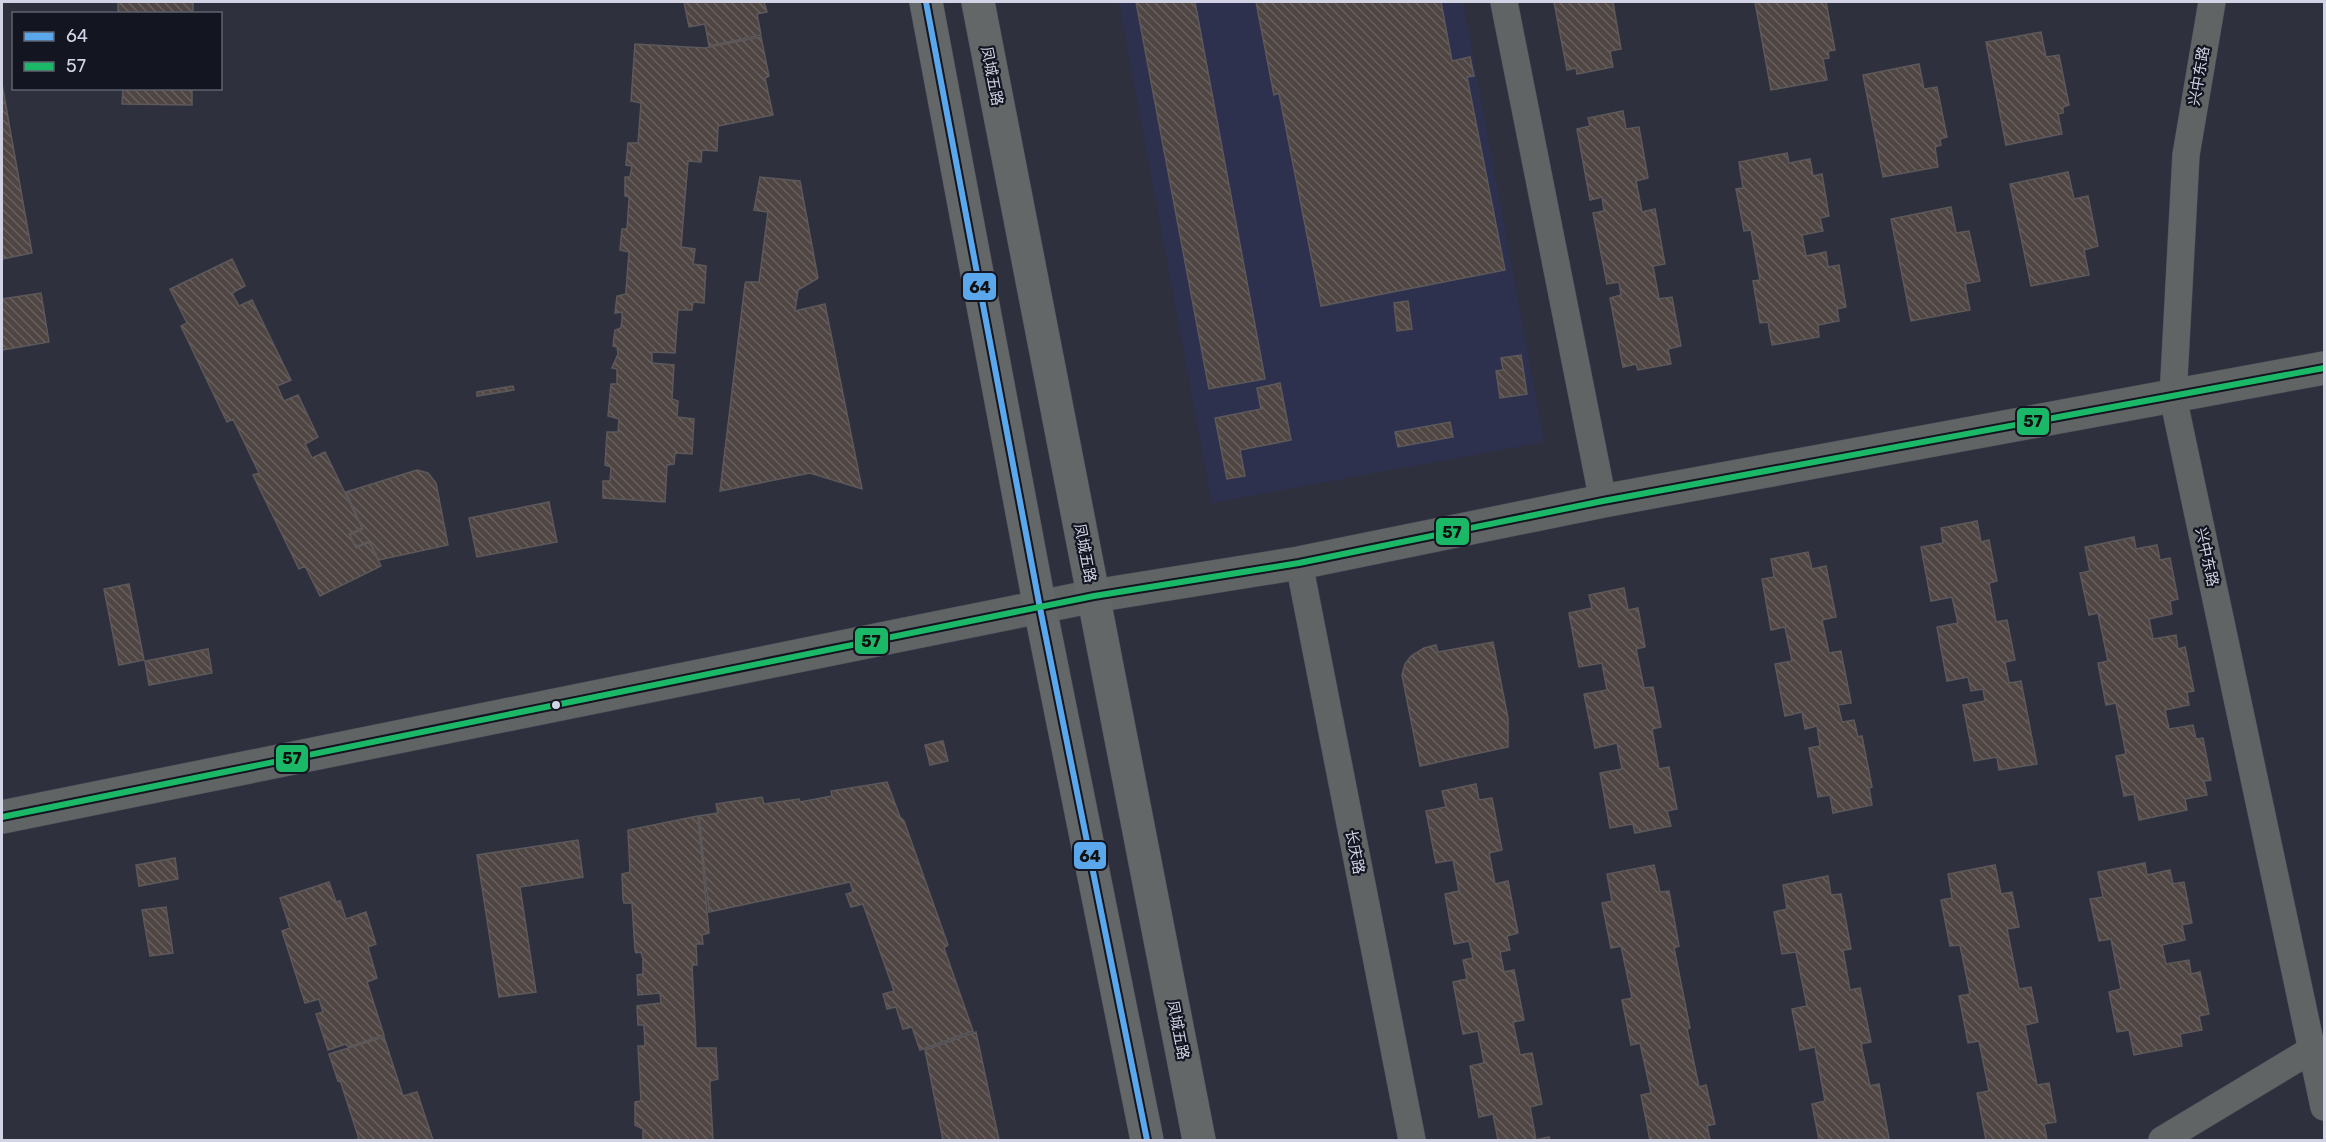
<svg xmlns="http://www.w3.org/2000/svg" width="2326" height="1142" font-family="Rubik,'Noto Sans SC',sans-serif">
  <defs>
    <pattern id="building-back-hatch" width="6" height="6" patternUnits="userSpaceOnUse" patternTransform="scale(1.5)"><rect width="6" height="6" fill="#4f4643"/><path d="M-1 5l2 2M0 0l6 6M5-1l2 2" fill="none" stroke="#67605e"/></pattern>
  </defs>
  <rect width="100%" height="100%" fill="#2f303e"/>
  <!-- built -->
  <path fill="#2e314e" d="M1119,2H1463L1544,442L1212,503Z"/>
  <!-- building -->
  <path fill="url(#building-back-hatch)" stroke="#5d595b" stroke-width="1.5" d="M118,2H193V14H118Z
    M684,2H764L767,12L757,14L761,35L709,46L705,24L689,27Z
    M1136,2H1195L1265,379L1209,389Z
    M1256,2H1441L1452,61L1470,57L1474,76L1467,77L1505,270L1321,306L1279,93L1274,95Z
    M1554,2H1613L1621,49L1610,51L1613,67L1577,74L1576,68L1567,70Z
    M1755,2H1826L1835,50L1828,51L1829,58L1823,59L1827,80L1771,90Z
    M2041,32L2046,57L2059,55L2069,105L2063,107V113L2058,114L2062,134L2006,145L1986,42Z
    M761,37L769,76L765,78L773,115L718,126L717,151L702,150L701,162L688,161L681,247L695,249L693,264L706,266L704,303L693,302L692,310H678L675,353L652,352V363L674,365L672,399L678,401L677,417L694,419L692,454L675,453L674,464L667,465L665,502L603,498V481H610L611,467L605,465L607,432H618L619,419L608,416L611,384H617V369L612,368L618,354L617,347L613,346L615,330L621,328L622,319V312L615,313L617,296L626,294V291L629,252L620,250L622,229H627L629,199V197L625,196V177H630L632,166L626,165L628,143H638L641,103L631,101L635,44L705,48Z
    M1919,64L1924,89L1937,87L1947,137L1940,139L1941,145L1935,147L1938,167L1883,177L1863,75Z
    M2,84L32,253L2,259Z
    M123,88H192V105L122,104Z
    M1623,111L1626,129L1639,127L1648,178L1636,181L1642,212L1655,209L1665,264L1653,266L1659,299L1672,297L1681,346L1668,349L1671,364L1638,370L1636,364L1623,367L1610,298L1621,295L1619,282L1607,284L1593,213L1604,211L1602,197L1590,200L1577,129L1590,126L1588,118Z
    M1787,153L1789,163L1810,159L1813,176L1822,174L1829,216L1820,218L1823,231L1802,235L1806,256L1826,252L1828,267L1839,265L1846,307L1837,309L1839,321L1818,325L1819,337L1772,345L1768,322L1760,323L1753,281L1760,280L1751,230L1744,231L1736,189L1743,188L1739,162Z
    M2068,172L2074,199L2088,196L2098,246L2084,250L2089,275L2031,286L2010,184Z
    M760,177L800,181L818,278L798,290L795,311L825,304L862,489L810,473L720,491L745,284L746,282H759L768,212L754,210Z
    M1951,207L1956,233L1969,231L1980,281L1965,284L1970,310L1911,321L1891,219Z
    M232,259L245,286L232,293L239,306L252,300L291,380L277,386L284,401L298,395L318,437L305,444L312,458L325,452L362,528L349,534L356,548L369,542L381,566L320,596L305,566L299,569L253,475L259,473L233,419L227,422L181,326L187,323L170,289Z
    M41,293L49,342L2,350V299Z
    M1408,301L1412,329L1397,331L1394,303Z
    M1521,355L1527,394L1500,398L1496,371L1503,370L1501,358Z
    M1280,383L1291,440L1240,450L1245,476L1227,479L1215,418L1261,409L1257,388Z
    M513,386L514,390L477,396V392Z
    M1450,422L1453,437L1398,447L1395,432Z
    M417,470L428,473L436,483L448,545L379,560L369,541L356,547L350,535L363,529L346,492Z
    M549,502L557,542L477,557L469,518Z
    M1977,521L1981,542L1989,540L1997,581L1989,583L1996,622L2007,620L2015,660L2005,662L2009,683L2021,681L2037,764L1999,770L1997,757L1974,761L1963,705L1985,701L1983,689L1971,691L1968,677L1947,681L1937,627L1958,623L1952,597L1931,601L1921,547L1943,543L1941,528Z
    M2134,537L2136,549L2157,545L2160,560L2170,558L2178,599L2170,601L2172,614L2149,619L2153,639L2176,635L2178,649L2185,647L2194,691L2187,692L2189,705L2165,710L2169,729L2193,725L2196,739L2203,738L2211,780L2204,781L2207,795L2185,799L2187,810L2139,820L2134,794L2124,796L2116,756L2126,754L2116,703L2106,705L2098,663L2108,661L2098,613L2089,615L2080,573L2090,571L2085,547Z
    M1808,552L1812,569L1826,566L1836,617L1822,620L1829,653L1841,651L1851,703L1838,705L1842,722L1854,720L1858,737L1862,736L1872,787L1869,788L1872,805L1833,813L1830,795L1818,797L1809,748L1820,746L1817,726L1805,729L1802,712L1785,716L1775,664L1792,661L1785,627L1771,630L1762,579L1774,577L1771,559Z
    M129,584L144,660L119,665L104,589Z
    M1624,588L1628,610L1638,608L1645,647L1636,649L1644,688L1653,687L1661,727L1652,729L1659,769L1669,767L1677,809L1667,811L1671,826L1635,833L1633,824L1610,828L1600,773L1622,769L1617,743L1595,748L1584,694L1607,690L1602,663L1579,667L1569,613L1592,608L1589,595Z
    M1493,642L1508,718V747L1420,766L1402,675L1405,664L1411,656L1424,648L1436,645L1438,652Z
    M208,649L212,673L149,685L145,661Z
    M943,741L948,761L930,765L925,745Z
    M887,782L900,817L904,821L948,945L944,948L973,1031L920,1050L912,1027L903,1029L896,1007L887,1009L883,994L894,991L893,988L863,904L851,907L846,894L853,892L850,882L709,912L699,816L718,813L716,804L729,802L762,797L764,804L799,799L800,802L832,796L831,791Z
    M1476,784L1479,800L1492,798L1502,850L1489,853L1495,884L1508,881L1518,933L1507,936L1510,950L1500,952L1504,972L1514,970L1524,1020L1513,1022L1520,1055L1532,1053L1542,1104L1530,1107L1536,1140L1549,1137L1550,1140H1498L1493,1114L1479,1117L1470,1066L1484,1063L1478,1031L1463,1034L1453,982L1467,979L1463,960L1473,958L1469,941L1454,944L1445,894L1459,891L1453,860L1436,863L1426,811L1446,807L1442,791Z
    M698,816L709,933L702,935L703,944H696L697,965H692L696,1048H716V1051L718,1079L710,1081V1086L713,1140H643V1129L635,1125V1102L641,1101L638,1046H645L644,1025H638L637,1006L661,1003L660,993L638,995L637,975L643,974V959L641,952L636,953L635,950L632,903H624L623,899L622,874L630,872L628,830Z
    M578,840L583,877L520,887L536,992L499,997L477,855Z
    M175,858L178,879L139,886L136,865Z
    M2145,863L2147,875L2170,870L2173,884L2184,882L2192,923L2182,925L2185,940L2162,945L2166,964L2189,960L2191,974L2200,972L2209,1014L2199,1016L2202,1030L2180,1034L2182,1046L2134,1055L2129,1030L2117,1032L2109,992L2121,989L2111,939L2099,941L2090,899L2103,897L2098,872Z
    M1654,865L1660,892L1669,891L1679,946L1674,948L1690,1028L1687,1029L1699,1087L1706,1085L1715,1124L1707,1126L1710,1140H1650L1641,1095L1651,1093L1640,1043L1631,1045L1622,1000L1632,998L1621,946L1611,948L1602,903L1612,901L1607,874Z
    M1995,865L2001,894L2012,892L2019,927L2007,929L2019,989L2031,987L2038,1022L2025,1025L2037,1085L2049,1083L2056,1122L2044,1124L2047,1140H1986L1977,1093L1989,1091L1979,1041L1968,1043L1959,996L1970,994L1960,945L1950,946L1941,900L1952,898L1948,874Z
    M1828,876L1831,895L1841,894L1851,949L1843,950L1850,990L1860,988L1871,1042L1861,1044L1870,1086L1879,1084L1889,1139L1819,1140L1812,1104L1825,1101L1815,1047L1800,1050L1792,1009L1807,1006L1796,952L1782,954L1774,912L1787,909L1783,885Z
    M329,882L336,902L340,901L346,919L366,912L376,944L368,947L377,978L367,982L384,1035L348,1047L346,1044L328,1050L316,1014L323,1012L319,999L305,1003L282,931L290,928L280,898Z
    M166,907L173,953L150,956L142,910Z
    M976,1032L999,1140H943L925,1050Z
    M384,1037L403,1096L417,1092L433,1140H353L359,1139L340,1080L338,1081L329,1054Z"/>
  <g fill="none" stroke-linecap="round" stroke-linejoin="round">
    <!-- minor casing -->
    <g stroke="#4b4b57" stroke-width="28">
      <path id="minor" d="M1504,2L1603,501
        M2212,2L2186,155L2173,397L2324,1107
        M1299,563L1412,1140
        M2162,1140L2313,1049"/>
    </g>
    <!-- tertiary casing -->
    <g stroke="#4b4b57" stroke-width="34">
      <path id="tertiary" d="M2,817L1094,596L1299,563L1603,501L2324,368"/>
    </g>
    <!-- primary casing -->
    <g stroke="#4b4b57" stroke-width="34">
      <path id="primary" d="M926,2L1040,608L1147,1140
        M978,2L1199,1140"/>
    </g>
    <!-- minor -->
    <use href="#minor" stroke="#616464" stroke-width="27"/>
    <!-- tertiary -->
    <use href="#tertiary" stroke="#616464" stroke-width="33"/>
    <!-- primary -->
    <use href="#primary" stroke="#636768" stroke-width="33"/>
    <!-- bus-1 casing -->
    <g stroke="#131520" stroke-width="10">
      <path id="bus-1" d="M926,2L1040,608L1147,1140"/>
    </g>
    <!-- bus-2 casing -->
    <g stroke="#131520" stroke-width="10">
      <path id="bus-2" d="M2,817L1094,596L1299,563L1603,501L2324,368"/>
    </g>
    <!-- bus-1 -->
    <use href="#bus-1" stroke="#5aa8eb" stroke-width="6"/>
    <!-- bus-2 -->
    <use href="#bus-2" stroke="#1ab867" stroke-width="6"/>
  </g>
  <!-- markers -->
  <circle fill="#d2d4e5" stroke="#131520" stroke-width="2" cx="556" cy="705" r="5"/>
  <g text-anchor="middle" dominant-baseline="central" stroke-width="4.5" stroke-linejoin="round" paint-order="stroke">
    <!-- street labels -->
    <g font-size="15" fill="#d2d4e5" stroke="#131520">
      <text transform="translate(992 76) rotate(79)">凤城五路</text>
      <text transform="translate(2199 76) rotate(-80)">兴中东路</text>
      <text transform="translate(1085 553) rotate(79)">凤城五路</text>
      <text transform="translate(2207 557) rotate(78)">兴中东路</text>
      <text transform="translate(1355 852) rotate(79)">长庆路</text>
      <text transform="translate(1178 1030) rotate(79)">凤城五路</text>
    </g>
  </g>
  <g stroke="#131520" stroke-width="2">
    <rect x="962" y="272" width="35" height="29" rx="6" fill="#5aa8eb"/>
    <rect x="2016" y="407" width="34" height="29" rx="6" fill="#1ab867"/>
    <rect x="1435" y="517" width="35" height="29" rx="6" fill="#1ab867"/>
    <rect x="854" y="627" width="35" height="28" rx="6" fill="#1ab867"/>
    <rect x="275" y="744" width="34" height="29" rx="6" fill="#1ab867"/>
    <rect x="1073" y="841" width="34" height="29" rx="6" fill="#5aa8eb"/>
  </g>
  <g font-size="16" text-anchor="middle" font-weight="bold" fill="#111">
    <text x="980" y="293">64</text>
    <text x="2033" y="427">57</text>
    <text x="1452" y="538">57</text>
    <text x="871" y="647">57</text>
    <text x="292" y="764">57</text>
    <text x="1090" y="862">64</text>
  </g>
  <!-- border -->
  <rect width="2326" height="1142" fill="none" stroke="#d2d4e5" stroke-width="6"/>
  <!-- legend -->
  <rect x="12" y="12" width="210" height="78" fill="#131520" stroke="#5f616f" stroke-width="1.5"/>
  <rect x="24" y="32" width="30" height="9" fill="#5aa8eb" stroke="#5f616f" stroke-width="1.5"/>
  <text x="66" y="42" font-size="18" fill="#d2d4e5">64</text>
  <rect x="24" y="62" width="30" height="9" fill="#1ab867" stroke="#5f616f" stroke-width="1.5"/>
  <text x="66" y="72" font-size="18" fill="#d2d4e5">57</text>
</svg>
